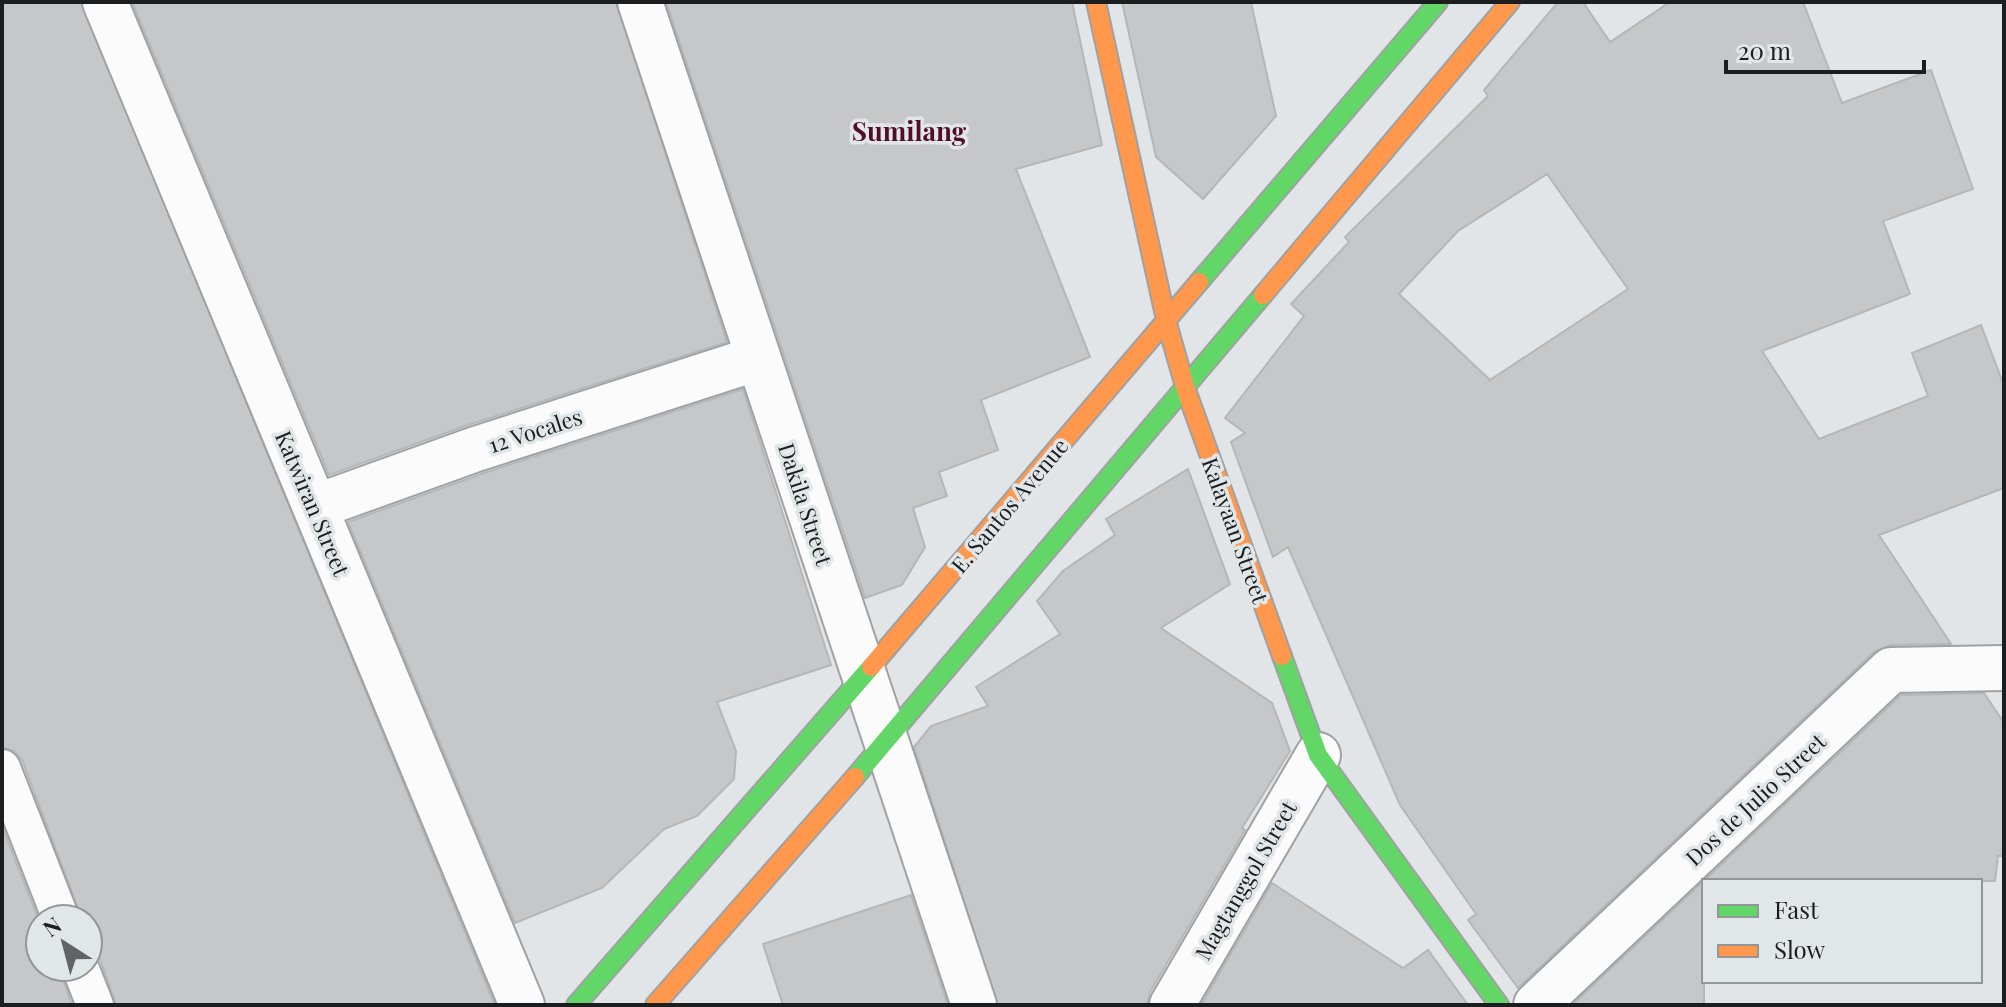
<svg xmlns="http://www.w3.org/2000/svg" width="2006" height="1007" font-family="'Playfair Display',serif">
  <rect width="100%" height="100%" fill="#e2e5e7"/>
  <!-- building -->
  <path fill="#c5c7c9" stroke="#b4b6b8" stroke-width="2" fill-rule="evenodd" d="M2,2H81L495,1005H116L100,959L88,948V919H82L22,760L14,751L2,747Z
    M132,2H616L727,342L468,425L329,475Z
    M666,2H1072L1102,145L1016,169L1090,357L981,400L998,450L939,472L947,496L913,508L925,547L902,585L865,598Z
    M1122,2H1251L1276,116L1203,199L1156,157Z
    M1558,2H1583L1610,42L1670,2H1803L1842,103L1931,70L1973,189L1883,221L1910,294L1762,351L1819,439L1928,396L1912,353L1981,325L2004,386V488L1879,535L1951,644L1891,645L1874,652L1518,988L1468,920L1476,914L1400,805L1288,547L1273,557L1231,442L1245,433L1225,418L1304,316L1291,304L1349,242L1345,237L1488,96L1484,90ZM1547,174L1628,289L1490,380L1399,294L1458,231Z
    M743,389L831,665L717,702L736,751L734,779L697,816L664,829L602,888L515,923L348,522L484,473Z
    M1188,469L1230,584L1161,628L1272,703L1290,751L1242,828L1245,830L1150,992L1147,1005H998L914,747L931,726L988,706L976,687L1060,634L1037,601L1063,571L1115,535L1106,519Z
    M1984,693L2004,723V856H1998L1995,881H1704V1005H1572L1901,695Z
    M2,826L40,923V967H59L72,1005H2Z
    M1272,883L1403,968L1428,950L1468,1005H1201Z
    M911,895L948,1005H783L763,944Z"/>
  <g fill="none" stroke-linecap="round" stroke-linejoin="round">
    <!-- lane casing -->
    <g stroke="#9fa1a2" stroke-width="40">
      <path id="lane" d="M2,768L61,919
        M80,967L95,1005"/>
    </g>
    <!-- street casing -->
    <g stroke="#9fa1a2" stroke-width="48">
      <path id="street" d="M105,2L522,1005
        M640,2L974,1005
        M315,507L476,449L758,358
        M1172,1005L1318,755
        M1536,1005L1891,670L2004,668"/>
    </g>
    <!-- fast casing -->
    <g stroke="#9fa1a2" stroke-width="22">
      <path id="fast" d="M1199,282L1438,2
        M1282,656L1318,755L1499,1005
        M855,777L1263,295
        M576,1005L871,667"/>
    </g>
    <!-- slow casing -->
    <g stroke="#9fa1a2" stroke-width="22">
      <path id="slow" d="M1096,2L1166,320L1186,390L1282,656
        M1263,295L1510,2
        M871,667L1199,282
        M655,1005L855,777"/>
    </g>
    <!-- lane -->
    <use href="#lane" stroke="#fbfbfb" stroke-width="36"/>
    <!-- street -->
    <use href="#street" stroke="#fbfbfb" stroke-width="44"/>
    <!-- fast -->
    <use href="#fast" stroke="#63d668" stroke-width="18"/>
    <!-- slow -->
    <use href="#slow" stroke="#ff974d" stroke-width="18"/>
  </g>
  <g text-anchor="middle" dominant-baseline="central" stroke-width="7" stroke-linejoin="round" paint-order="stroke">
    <!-- street labels -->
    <g font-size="22" fill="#1b1d1e" stroke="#e1e6e8">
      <text transform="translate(535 430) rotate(-18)">12 Vocales</text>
      <text transform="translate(313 503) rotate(67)">Katwiran Street</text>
      <text transform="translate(806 504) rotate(72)">Dakila Street</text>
      <text transform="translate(1009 505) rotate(-50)">E. Santos Avenue</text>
      <text transform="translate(1236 530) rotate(70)">Kalayaan Street</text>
      <text transform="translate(1755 799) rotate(-43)">Dos de Julio Street</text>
      <text transform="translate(1245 880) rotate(-60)">Magtanggol Street</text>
    </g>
    <!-- quarter labels -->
    <g font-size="26" font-weight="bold" fill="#520e27" stroke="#e1e6e8">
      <text x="909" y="130">Sumilang</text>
    </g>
  </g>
  <!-- border -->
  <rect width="2006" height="1007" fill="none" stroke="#1b1d1e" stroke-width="8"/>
  <!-- legend -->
  <rect x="1702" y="879" width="280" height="104" fill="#e1e6e8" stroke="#929697" stroke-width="2"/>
  <rect x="1718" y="905" width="40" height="12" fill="#63d668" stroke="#929697" stroke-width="2"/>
  <text x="1774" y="919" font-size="24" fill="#1b1d1e">Fast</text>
  <rect x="1718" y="945" width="40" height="12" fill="#ff974d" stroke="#929697" stroke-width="2"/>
  <text x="1774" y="959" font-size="24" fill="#1b1d1e">Slow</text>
  <!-- north arrow -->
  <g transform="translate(64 943) rotate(324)"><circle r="38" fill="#e1e6e8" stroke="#929697" stroke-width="2"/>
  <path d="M0-6L14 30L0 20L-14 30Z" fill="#616364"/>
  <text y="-12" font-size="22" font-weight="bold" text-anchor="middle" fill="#1b1d1e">N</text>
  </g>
  <!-- scale -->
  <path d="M1726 60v12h198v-12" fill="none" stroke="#1b1d1e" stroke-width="4"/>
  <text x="1738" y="60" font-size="24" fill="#1b1d1e" stroke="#e1e6e8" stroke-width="6" paint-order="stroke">20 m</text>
</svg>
